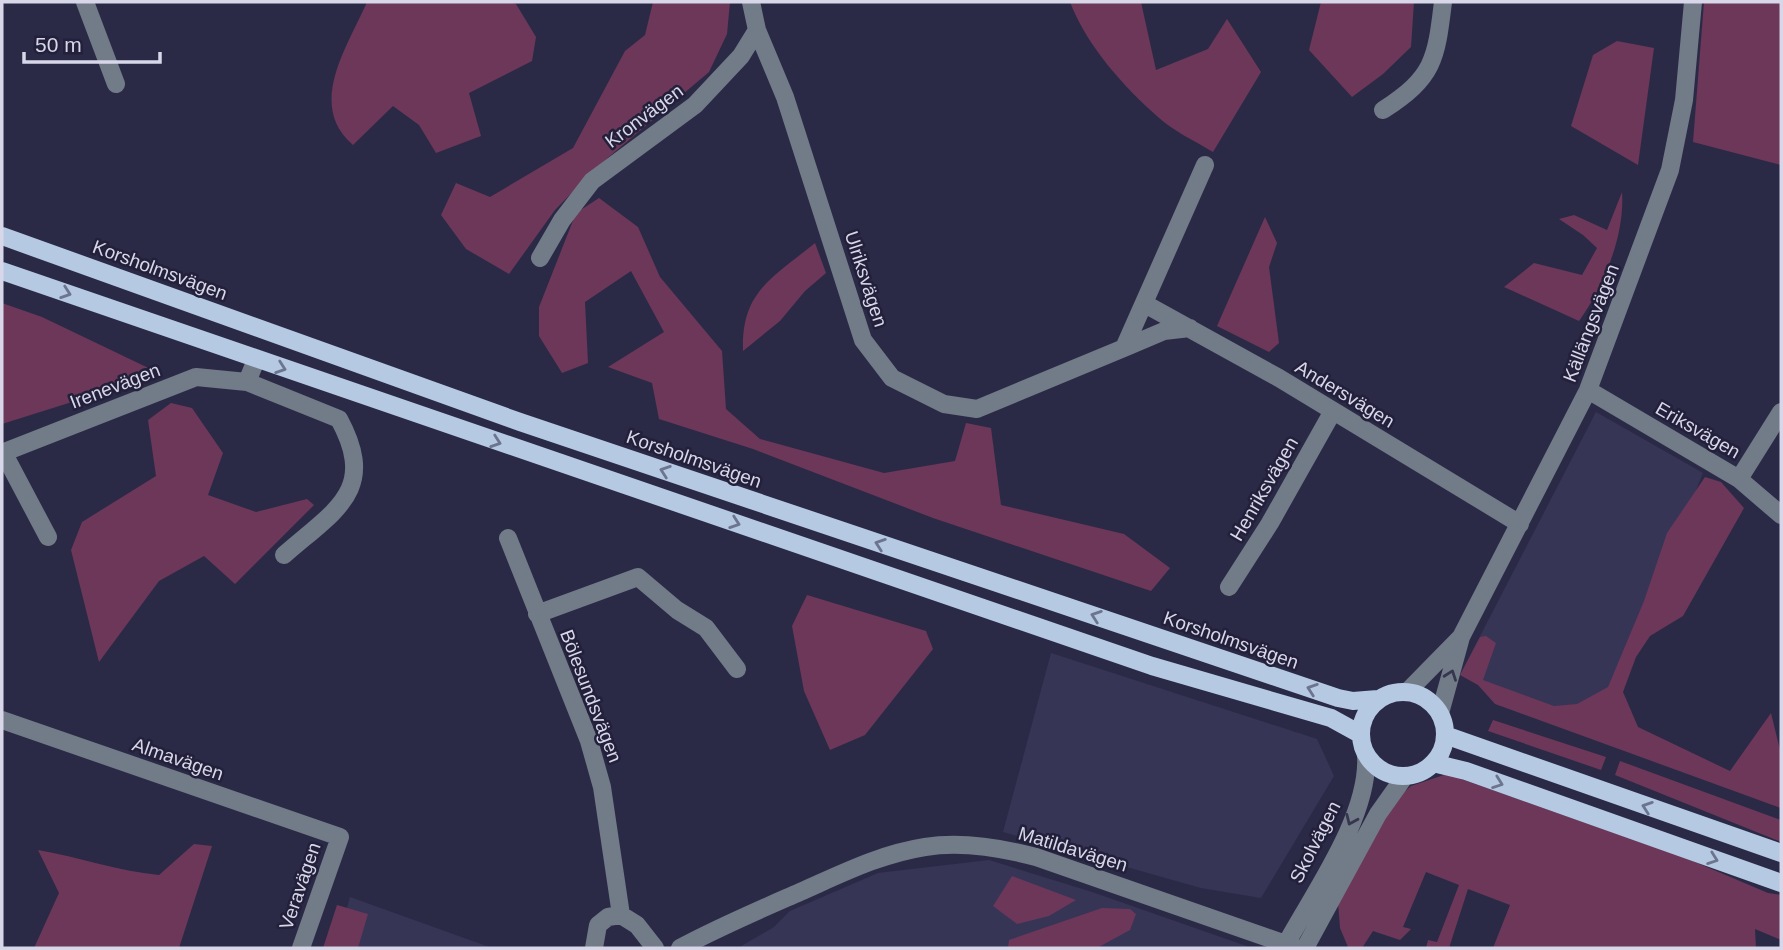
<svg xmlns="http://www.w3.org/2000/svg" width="1783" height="950" font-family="Arial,sans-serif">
  <rect width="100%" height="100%" fill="#2b2a46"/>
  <!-- built -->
  <path fill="#363556" d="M1596,412L1703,473L1596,734L1461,673Z
    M1051,653L1317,739L1334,776L1261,898L1201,888L1003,832Z
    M989,860L1092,892L1252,948H738L774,927L790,911L878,873Z
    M350,897L492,948H336Z"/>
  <!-- green -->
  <path fill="#6c3759" d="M367,2H508L516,4L536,37L532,61L469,93L481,136L436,153L419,125L393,106L353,145C306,105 348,46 367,2Z
    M653,2H730L727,34L709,72L597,167L555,210L509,274L466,249L441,215L456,183L490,197L573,148L625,51L645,35Z
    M1070,2H1141L1156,70L1208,49L1227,19L1261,72L1213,152C1195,141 1173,131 1158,117C1123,86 1087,46 1070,2Z
    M1321,2H1414L1411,47L1383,74L1352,97L1309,50Z
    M1704,2H1781V165L1693,142Z
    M1617,41L1654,48L1638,165L1571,126L1593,55Z
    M1622,192C1625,235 1604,286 1579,321L1504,287L1534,263L1582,275L1597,248L1583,235L1559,219L1574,215L1607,230Z
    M599,198L638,227L660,277L722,351L726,409L760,439L884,473L955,461L966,423L991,428L1001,505L1124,534L1170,568L1151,591L933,518L753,449L659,419L652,383L608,367L664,332L631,271L585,302L588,363L562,373L539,336V307L576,213Z
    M1265,217L1277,243L1269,267L1279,343L1269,352L1217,326Z
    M815,243L826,273L805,291L780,321L743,351C741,292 772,278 815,243Z
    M2,303L42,317L161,374L2,424Z
    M171,403L192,408L223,453L208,495L256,512L307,499L314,505L235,584L204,556L159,581L99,662L71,550L82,522L156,476L148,420Z
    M1705,477L1721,482L1744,508L1683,616L1650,636L1636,657L1623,692L1638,727L1730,771L1771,713L1781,754V808L1495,704L1478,685L1460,675L1480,637L1486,636L1496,643L1483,680L1554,706L1577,704L1608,687L1644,601L1667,533Z
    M807,595L926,631L933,649L865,735L830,750L804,691L792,626Z
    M1493,720L1606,757L1601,770L1488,731Z
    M1620,761L1781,820V842L1615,775Z
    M1447,774L1688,859L1768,893L1781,895V940L1755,929L1756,948H1493L1510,905L1468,889L1449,948H1426L1428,940L1437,942L1459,885L1426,872L1403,927L1411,929L1400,940L1373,931L1362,948L1348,947L1340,928L1338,902L1397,798L1411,786Z
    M194,844L212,846L179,948H34L59,893L38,850C79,857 118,871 159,875Z
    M1012,876L1076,900L1049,916L1017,924L993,906Z
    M337,905L368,914L358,948H323Z
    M1102,908L1130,909L1136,914L1130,930L1097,948H1008L1009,940Z"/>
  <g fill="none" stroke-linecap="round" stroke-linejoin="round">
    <!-- minor -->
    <path stroke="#727b88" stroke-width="18" d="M85,2L116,84
      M757,30L785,97L863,340L892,378L944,404L977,409L1124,348L1205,165
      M1383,110C1434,77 1436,60 1443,2
      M540,258L562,220L592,181L695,105L741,56L757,30L751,2
      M1145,304L1279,378L1520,524
      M1124,348L1164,331L1190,328
      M247,382L339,419C378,491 335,510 284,555
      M1588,390L1739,479L1781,515
      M3,452L48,537
      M2,453L196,377L247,382L256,360
      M1739,479L1781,412
      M508,538L589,741L602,787L621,915
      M1229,587L1270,523L1333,411
      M537,614L638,577L677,610L706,628L737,669
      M1408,691L1461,637
      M1440,713L1461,637L1588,390L1670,170L1684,100L1693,2
      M2,720L340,837L301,948
      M1286,944C1315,891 1370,815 1366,755
      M594,948L598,925L608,917L621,915L637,925L655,948
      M680,948C719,927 759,910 800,892C841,874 880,854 925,847C960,841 1002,848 1036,857L1297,948
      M1305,948L1378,814L1405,776"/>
    <!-- major -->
    <path stroke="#b5c9e2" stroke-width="18" d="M2,236L520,422L1338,698L1353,701L1378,699
      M2,271L1152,666L1331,718L1360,734
      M1361 734a42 42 0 1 1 84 0a42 42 0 1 1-84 0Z
      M1445,735L1781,853
      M1433,763L1466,771L1781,883"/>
  </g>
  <!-- one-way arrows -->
  <defs><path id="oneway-chevron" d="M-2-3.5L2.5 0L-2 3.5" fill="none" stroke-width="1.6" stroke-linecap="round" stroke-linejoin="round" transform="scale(1.75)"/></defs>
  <g stroke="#6c748e">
    <use href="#oneway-chevron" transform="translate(66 293) rotate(19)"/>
    <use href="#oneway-chevron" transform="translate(281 368) rotate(19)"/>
    <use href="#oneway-chevron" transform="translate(496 442) rotate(19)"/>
    <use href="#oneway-chevron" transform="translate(665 471) rotate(-161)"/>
    <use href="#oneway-chevron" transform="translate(735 523) rotate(19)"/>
    <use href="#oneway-chevron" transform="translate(880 544) rotate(-161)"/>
    <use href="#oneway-chevron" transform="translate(1096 616) rotate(-161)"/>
    <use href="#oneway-chevron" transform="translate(1312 689) rotate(-161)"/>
    <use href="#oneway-chevron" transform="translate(1498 783) rotate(20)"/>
    <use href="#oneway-chevron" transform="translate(1647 807) rotate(-161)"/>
    <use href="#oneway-chevron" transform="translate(1713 859) rotate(20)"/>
  </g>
  <g stroke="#36374e">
    <use href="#oneway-chevron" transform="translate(1451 675) rotate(-70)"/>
    <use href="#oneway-chevron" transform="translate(1351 820) rotate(114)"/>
  </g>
  <g text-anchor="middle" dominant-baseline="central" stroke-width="5" stroke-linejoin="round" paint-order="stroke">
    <!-- street labels -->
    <g font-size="19" fill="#d7d7e9" stroke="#22203b">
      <text transform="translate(644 116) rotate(-37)">Kronvägen</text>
      <text transform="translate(160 270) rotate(20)">Korsholmsvägen</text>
      <text transform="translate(866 279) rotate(72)">Ulriksvägen</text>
      <text transform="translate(1591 323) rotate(-69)">Källängsvägen</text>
      <text transform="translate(115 386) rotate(-21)">Irenevägen</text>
      <text transform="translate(1345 394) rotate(31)">Andersvägen</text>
      <text transform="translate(1698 430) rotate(30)">Eriksvägen</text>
      <text transform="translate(694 459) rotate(19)">Korsholmsvägen</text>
      <text transform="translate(1264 489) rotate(-60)">Henriksvägen</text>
      <text transform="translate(1231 640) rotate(19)">Korsholmsvägen</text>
      <text transform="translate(591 696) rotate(69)">Bölesundsvägen</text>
      <text transform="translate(178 759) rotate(19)">Almavägen</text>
      <text transform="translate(1315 842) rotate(-63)">Skolvägen</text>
      <text transform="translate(1073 849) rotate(17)">Matildavägen</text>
      <text transform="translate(300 886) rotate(-71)">Veravägen</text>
    </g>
  </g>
  <!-- border -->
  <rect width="1783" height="950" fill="none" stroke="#d7d7e9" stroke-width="7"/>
  <!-- scale -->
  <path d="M24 52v10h136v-10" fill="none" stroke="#d7d7e9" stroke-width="3.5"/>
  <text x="35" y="52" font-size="21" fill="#d7d7e9" stroke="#22203b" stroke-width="5" paint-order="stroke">50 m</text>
</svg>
